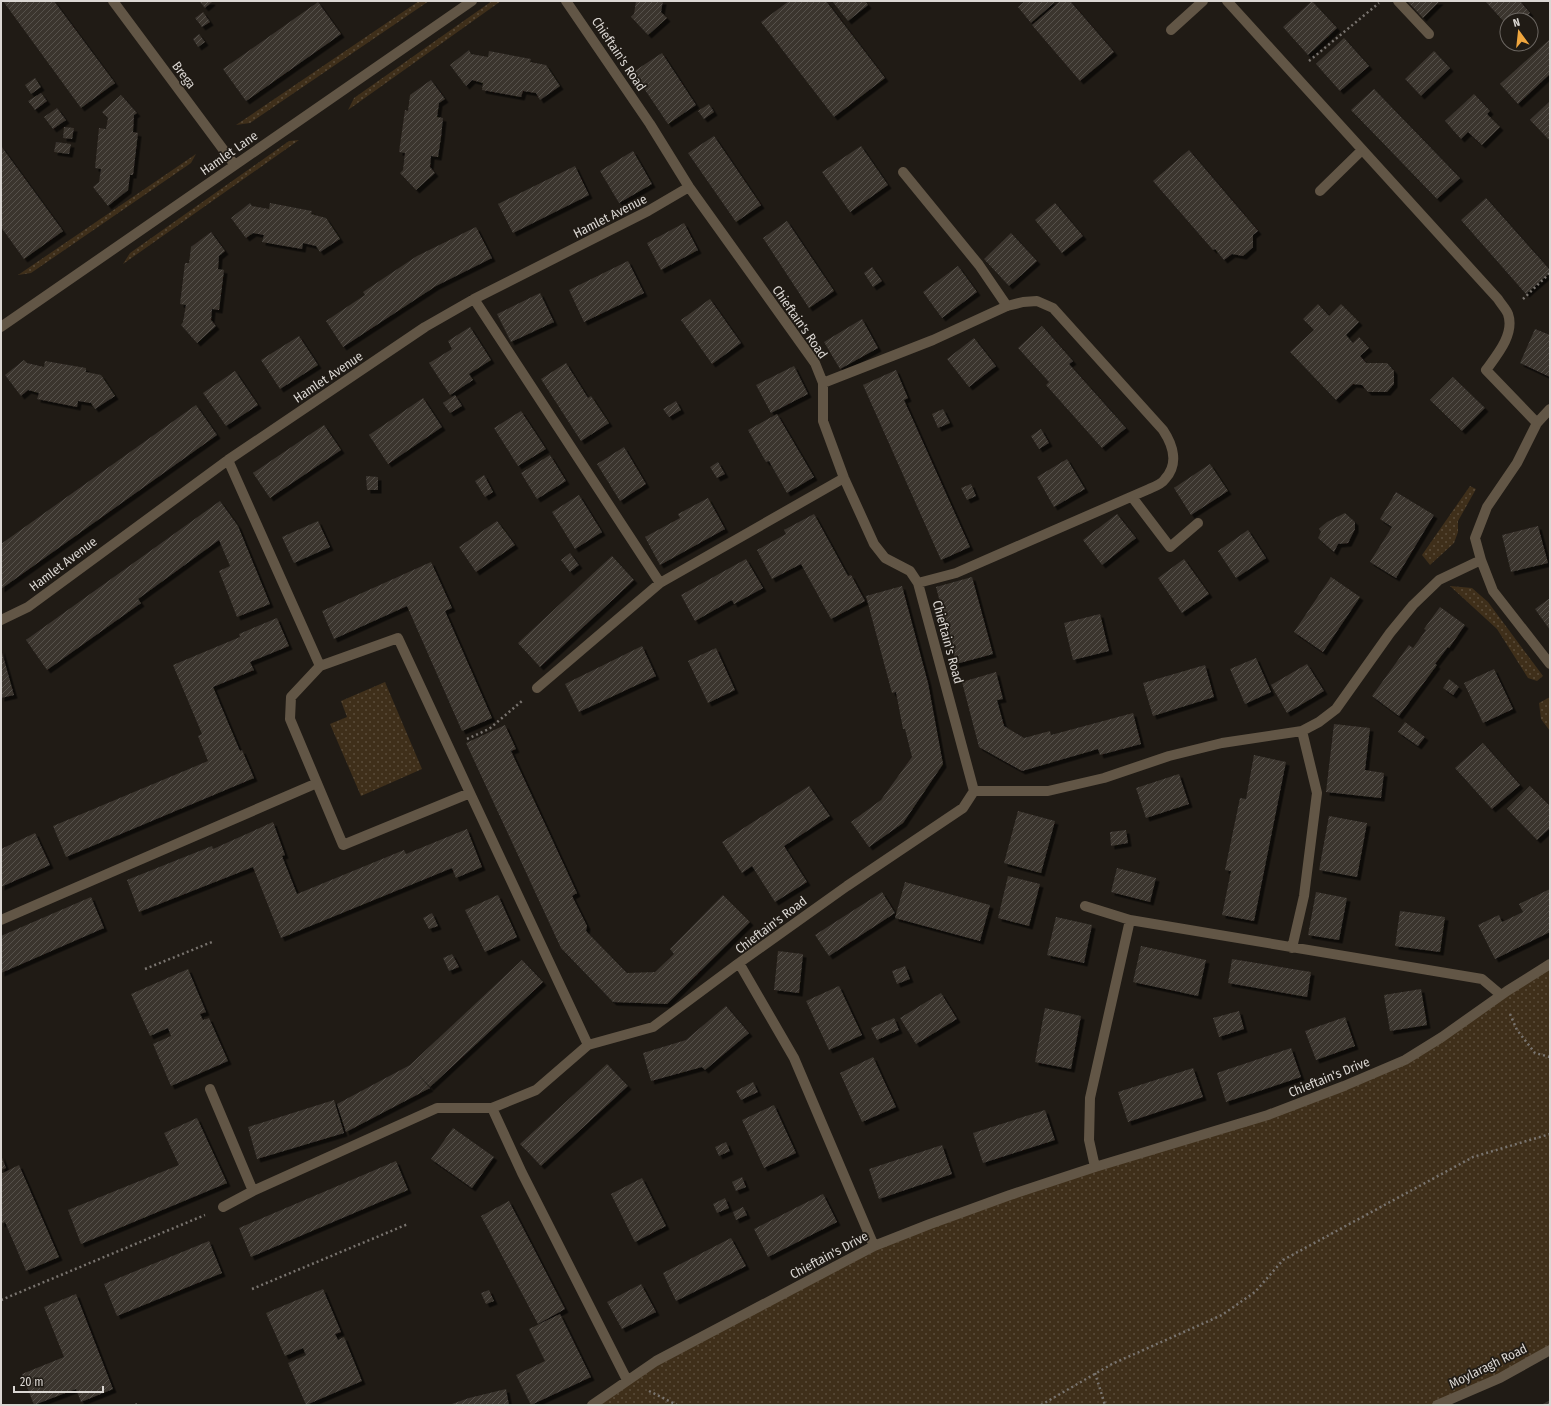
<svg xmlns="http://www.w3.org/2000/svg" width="1551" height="1406" font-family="'Fira Sans Condensed',sans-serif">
  <defs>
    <pattern id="grass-dots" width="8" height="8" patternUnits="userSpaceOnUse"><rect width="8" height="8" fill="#3f2f1a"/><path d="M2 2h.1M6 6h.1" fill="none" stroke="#5a4c3a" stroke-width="1.8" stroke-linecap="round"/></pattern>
    <pattern id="building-hatch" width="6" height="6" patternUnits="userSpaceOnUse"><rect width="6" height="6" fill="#3a342e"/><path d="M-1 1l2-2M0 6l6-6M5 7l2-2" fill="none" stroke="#56514b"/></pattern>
    <filter id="shadow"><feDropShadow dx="3.5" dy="3.5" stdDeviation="0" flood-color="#0009"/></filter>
  </defs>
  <rect width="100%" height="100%" fill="#201b15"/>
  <!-- grass -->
  <path fill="url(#grass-dots)" d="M419,1H429L250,123L236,125Z
    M492,1H501L348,110L354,98Z
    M299,140L123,264L130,253L289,141Z
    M196,154L191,163L31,273L18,275Z
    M1470,486L1476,489L1458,521V532L1454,543L1430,565L1422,555Z
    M1450,586L1472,588L1488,602L1543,676L1537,681L1528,678L1497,629Z
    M385,682L422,769L361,796L330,724L347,717L341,701Z
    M1550,697V731L1541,719L1539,703Z
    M1550,964V1350L1437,1405H592L607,1393L874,1246L930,1224L1268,1115L1405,1060Z"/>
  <!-- building -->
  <path fill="url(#building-hatch)" filter="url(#shadow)" d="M3,1H54L115,83L81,108Z
    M199,1H211L212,2L205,8Z
    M636,1H663L661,12L667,18L648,35L631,17L634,14Z
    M789,1H826L885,78L834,117L761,22Z
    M832,1H865L868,5L848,21Z
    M1025,1H1056L1031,23L1018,7Z
    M1060,1H1070L1114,52L1080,81L1032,25Z
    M1312,1L1337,28L1308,55L1283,27Z
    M1407,1H1440L1423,18Z
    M1485,1H1520L1530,13L1522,20H1507V25Z
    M318,2L341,34L246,101L223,69Z
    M203,12L210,22L202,27L195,18Z
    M199,34L205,42L198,47L193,39Z
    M1344,38L1369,66L1340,91L1316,64Z
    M1550,39V74L1518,104L1500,84Z
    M469,50L471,54L488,57L489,51L531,59L530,62L546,65L560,86L540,100L536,93L523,91L521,97L482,90L483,83L472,80L466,86L450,65Z
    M1434,51L1450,68L1421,96L1405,79Z
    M662,53L696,105L668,124L633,72Z
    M35,78L41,87L31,94L25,85Z
    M431,80L445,99L439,103L437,117L443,118L441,137L438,157L431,156L430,167L435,173L416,190L400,173L403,170L405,153L399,152L405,110L408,111L410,95Z
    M1374,89L1460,178L1437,199L1351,110Z
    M41,93L47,101L35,110L28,101Z
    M1474,94L1490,111L1487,114L1500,127L1482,145L1468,132L1461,139L1445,121Z
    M121,95L137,113L134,115L133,132L138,133L133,175H130L128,190L108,206L93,187L99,182L101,169L95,168L99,128L106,129L108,118L102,112Z
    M1550,101V141L1530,120Z
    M709,104L714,112L704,119L698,111Z
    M57,108L66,120L53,129L44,117Z
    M64,127L74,128L72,139L63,138Z
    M714,136L761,205L736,222L688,153Z
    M56,142L71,144L69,154L54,152Z
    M1,146L63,231L24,259L1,227Z
    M861,146L888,185L850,212L822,172Z
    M1189,150L1258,231L1253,235V247L1243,256L1232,254L1224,260L1215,249L1213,250L1153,181Z
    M633,151L652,184L619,203L600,171Z
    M575,166L589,195L513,233L498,204Z
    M1486,198L1550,270V273L1526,294L1461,220Z
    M250,203L252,206L269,209L270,203L312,211L311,214L326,218L340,239L320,252L316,246L303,243L302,249L262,242L264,235L253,233L246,238L231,218Z
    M1055,203L1083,236L1062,253L1035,220Z
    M787,221L834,291L809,308L763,238Z
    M684,223L698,250L661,270L647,243Z
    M476,227L492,258L436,286L343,347L326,321L365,295L363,292L417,256Z
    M211,232L225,251L219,256L218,269L224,270L219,310L212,309L211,320L216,326L197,343L181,325L183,322L186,305L180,304L185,263H189L191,247Z
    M1011,233L1037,261L1009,286L984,259Z
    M628,261L644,293L584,322L569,290Z
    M958,266L977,292L942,318L923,292Z
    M872,267L882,281L873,287L864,273Z
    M540,293L554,322L511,342L497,314Z
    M710,299L741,343L712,364L681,320Z
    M1318,304L1329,316L1341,304L1359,322L1346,335L1353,343L1359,337L1369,348L1360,356L1366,363H1387L1394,371V384L1387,392H1368L1362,385L1353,384L1336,400L1290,352L1314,330L1303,319Z
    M862,319L878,348L840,369L824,342Z
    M1042,326L1073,361L1069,364L1126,428L1102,448L1046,385L1049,382L1018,348Z
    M470,327L491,360L469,374L473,380L450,395L429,363L452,349L448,341Z
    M1535,329L1550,335V377L1520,363Z
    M299,336L318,365L280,389L261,360Z
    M974,338L996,366L969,387L947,359Z
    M24,360L27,363L44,367L45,361L86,368V372L101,375L115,396L95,409L91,403L78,401L77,407L37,399L39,393L28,390L21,396L5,375Z
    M566,363L588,398L591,396L609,423L581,441L541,379Z
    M794,366L808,394L771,413L756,385Z
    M896,370L908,398L904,400L970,547L941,560L863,385Z
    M235,371L258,405L226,426L203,393Z
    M1453,377L1485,408L1462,431L1430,400Z
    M455,395L462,406L450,413L443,403Z
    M423,398L442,427L388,464L369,435Z
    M676,401L681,410L669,417L663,409Z
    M196,405L217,435L1,589V544Z
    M943,409L950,423L938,428L932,414Z
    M521,411L546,449L518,466L494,428Z
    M777,414L814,477L787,493L769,461L766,462L748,430Z
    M324,425L341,450L270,498L253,473Z
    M1041,429L1049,443L1039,449L1031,436Z
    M624,447L646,484L620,501L597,464Z
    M550,455L566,481L537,499L521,473Z
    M1067,459L1085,489L1054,507L1037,477Z
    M718,462L725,474L717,478L710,467Z
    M1210,464L1228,491L1191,515L1174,488Z
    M484,475L493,492L485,497L475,481Z
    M366,476L378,477V490H367Z
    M971,484L976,496L967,500L961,488Z
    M1396,492L1434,515L1396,578L1370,562L1392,527L1380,519Z
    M579,495L602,532L575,549L552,512Z
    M708,498L725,529L660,565L645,537L680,518L678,514Z
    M220,501L238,526L270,604L237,617L219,571L230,566L219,540L138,599L141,603L47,670L26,640Z
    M1345,513L1355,522V529L1348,543L1338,544L1334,552L1318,538L1321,532L1319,529L1327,522Z
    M814,514L848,576L851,575L865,601L831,619L801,564L772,579L757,550L786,534L784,530Z
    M1117,514L1136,538L1102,565L1083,540Z
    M318,521L330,547L294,563L282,537Z
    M497,521L515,545L476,572L459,547Z
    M1538,526L1548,563L1511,572L1502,535Z
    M1248,530L1266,558L1236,578L1218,551Z
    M570,553L579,565L570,572L561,560Z
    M612,556L634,580L540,667L518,643Z
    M746,559L763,588L734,604L732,600L695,621L681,595Z
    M1184,559L1209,594L1182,613L1158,578Z
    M431,562L452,608L445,611L492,718L462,731L407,606L334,639L322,611Z
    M972,577L993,654L956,664L936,587Z
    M1331,577L1360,597L1323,652L1294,632Z
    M902,586L928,683L943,764L903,823L869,847L851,822L881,800L912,757L905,729H903L896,692L892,693L866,596Z
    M1550,598V630L1535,609Z
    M1440,607L1465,625L1449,648L1448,647L1435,664L1437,665L1399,716L1372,696L1409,645L1413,648L1426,630L1424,629Z
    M1100,614L1109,651L1073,660L1064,623Z
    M277,618L289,646L250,662L254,670L213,687L240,751L242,750L254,778L66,857L53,826L208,761L198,736L202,734L173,665L240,637L239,634Z
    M642,646L656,676L579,712L565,684Z
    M716,648L735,690L708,703L688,661Z
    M1,649L14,695L1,698Z
    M1256,658L1271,692L1245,704L1230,669Z
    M1307,664L1324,691L1287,713L1271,685Z
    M1205,665L1214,697L1153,716L1143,683Z
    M1494,669L1513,709L1483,723L1464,683Z
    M996,672L1003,699L997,700L1004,726L1024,738L1050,731L1051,735L1133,713L1141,744L1100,755L1098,749L1022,771L979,747L962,682Z
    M1449,679L1459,687L1453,695L1443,688Z
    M1405,722L1425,737L1418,746L1398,732Z
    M1334,724L1370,728L1365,770L1384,773L1381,798L1326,792Z
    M505,725L516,749L511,751L577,893L572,896L587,926L586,931L627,973L655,972L674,954L670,949L723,895L750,922L667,1004L613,1002L561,948L466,743Z
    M1483,743L1520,785L1492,809L1455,768Z
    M1254,755L1286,762L1254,921L1222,915L1231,871L1225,870L1240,798L1246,799Z
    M1179,774L1189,804L1146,818L1136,788Z
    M809,786L830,816L784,846L807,882L775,902L752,866L742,873L722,842Z
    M1530,786L1550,806V828L1537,840L1507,809Z
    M1018,811L1055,821L1041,873L1004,863Z
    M1329,816L1367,823L1357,877L1319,870Z
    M273,822L285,855L282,856L297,894L404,850L406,854L467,829L482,867L456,878L452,868L281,938L253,867L139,912L127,880L212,846L213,849Z
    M1126,830L1128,843L1111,846L1110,832Z
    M35,833L50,865L1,887V849Z
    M1117,868L1156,878L1150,902L1111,892Z
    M1008,876L1040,884L1029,926L998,918Z
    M905,882L990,905L980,941L895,918Z
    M1550,889V932L1495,959L1478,925L1499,915L1502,922L1523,912L1519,904Z
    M882,892L895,913L829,956L815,935Z
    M1316,892L1347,898L1339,940L1308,935Z
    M498,895L517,937L485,952L465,910Z
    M91,897L104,928L1,973V936Z
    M1400,911L1445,917L1440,952L1395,946Z
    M432,913L438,926L429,929L423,918Z
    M1056,917L1092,925L1084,963L1047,955Z
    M1141,946L1206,960L1198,996L1133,982Z
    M778,951L803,954L799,993L774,990Z
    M452,954L459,967L449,971L443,958Z
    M1232,959L1311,972L1307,997L1228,983Z
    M522,960L543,982L430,1087L416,1072L430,1088L346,1132L337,1104L410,1065Z
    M905,966L910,979L897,984L892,971Z
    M188,969L206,1012L200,1014L203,1020L209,1018L228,1061L171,1086L153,1044L171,1036L168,1028L150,1036L131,994Z
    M839,986L862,1035L829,1050L806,1001Z
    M1421,989L1427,1025L1390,1031L1384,995Z
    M941,993L957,1019L916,1044L900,1018Z
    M726,1006L749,1033L705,1070L702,1067L651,1081L643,1053L686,1040Z
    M1045,1008L1081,1016L1071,1069L1035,1062Z
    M1239,1011L1244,1029L1219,1037L1213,1018Z
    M1345,1017L1355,1046L1316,1060L1305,1031Z
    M894,1018L899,1030L877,1040L871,1028Z
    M1291,1048L1301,1077L1226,1102L1217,1073Z
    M873,1057L896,1107L862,1122L840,1073Z
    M607,1064L628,1086L541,1166L520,1144Z
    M1193,1068L1203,1097L1128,1122L1118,1092Z
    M753,1082L758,1092L741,1100L736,1091Z
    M334,1100L344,1133L257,1159L248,1127Z
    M774,1105L796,1153L764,1168L742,1120Z
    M1045,1110L1055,1140L983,1163L973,1133Z
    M197,1118L227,1183L81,1244L68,1210L179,1165L164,1133Z
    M453,1128L494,1157L472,1188L431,1159Z
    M726,1142L730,1151L719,1156L715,1147Z
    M942,1145L952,1174L879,1199L869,1169Z
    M1,1155L6,1168L1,1170Z
    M396,1161L408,1190L251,1257L239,1228Z
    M19,1165L59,1257L26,1271L5,1222L1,1224V1174Z
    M742,1177L746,1187L736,1191L732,1182Z
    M642,1178L666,1226L635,1242L611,1194Z
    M823,1194L837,1222L768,1257L754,1229Z
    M725,1198L729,1208L717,1213L713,1204Z
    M509,1201L565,1309L538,1324L481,1216Z
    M743,1207L747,1215L736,1220L733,1212Z
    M731,1238L746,1266L676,1301L663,1273Z
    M209,1241L222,1273L117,1316L104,1284Z
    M641,1284L656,1312L622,1329L607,1302Z
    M323,1289L341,1332L335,1334L338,1340L344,1337L362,1381L306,1405L288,1363L306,1355L303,1348L285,1356L266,1313Z
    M489,1290L494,1301L486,1304L481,1293Z
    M76,1294L113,1389L81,1402L76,1389L34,1405L22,1374L64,1357L44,1307Z
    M560,1314L591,1377L531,1405L516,1375L545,1361L529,1329Z
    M506,1389L509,1405H449L469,1398Z
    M1550,1400V1405H1541Z"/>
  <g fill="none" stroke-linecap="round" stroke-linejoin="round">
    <!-- path -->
    <path stroke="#79746f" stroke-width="2.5" stroke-dasharray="2 3" stroke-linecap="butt" d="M1309,61L1379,3
      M1523,299L1550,273
      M467,739L489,729L522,701
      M145,969L212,942
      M1510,1014L1517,1030L1535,1053L1550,1057
      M252,1289L408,1224
      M1,1300L205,1215
      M1095,1373L1105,1405
      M649,1391L677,1405
      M136,1405L137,1404
      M1041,1405L1112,1364L1222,1315L1255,1292L1283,1260L1473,1157L1550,1134"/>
    <!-- minor -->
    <path stroke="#625646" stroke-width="10" d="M113,1L234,164
      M566,1L650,124L689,187L815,363L823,383V421L844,478L874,544L885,558L910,571L918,583L974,791L963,808L847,886L739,963L794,1058L874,1246
      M1227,1L1498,299C1501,304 1506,309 1508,314C1515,334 1497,355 1486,370L1537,423
      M1398,1L1429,34
      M1171,30L1203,1
      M903,172L979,265L1007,306
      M1320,191L1362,150
      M474,299L660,583
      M1,327L472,1
      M823,383L933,340L1007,306L1023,302L1037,301L1053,308L1163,430C1173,445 1179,464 1165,479C1162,484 1154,487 1149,489L956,573L918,583
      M1550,409L1537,423L1517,463L1487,507L1475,538L1481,560L1493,591L1550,664
      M228,460L320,666L291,697L290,719L343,845L470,793L398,638L320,666
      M1132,497L1170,547L1198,523
      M1,620L28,607L228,460L425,327L474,299L648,211L689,187
      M537,688L660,583L844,478
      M974,791H1048L1104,778L1169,756L1222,743L1302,731L1319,722L1336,709L1390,633L1413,605L1439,580L1481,560
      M470,793L588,1045
      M1085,906L1130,920L1482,979L1501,995
      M1,920L317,783
      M1292,948L1304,896L1317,793L1302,731
      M210,1089L253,1191L223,1207
      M492,1108L522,1173L627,1380
      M1095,1167L1089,1140L1090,1098L1130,920
      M253,1191L437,1108H492L536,1090L588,1045L653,1027L739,963
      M592,1405L656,1361L874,1246L930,1224L1010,1195L1095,1167L1268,1115L1344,1086L1405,1060L1442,1037L1507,991L1550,964
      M1437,1405L1500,1378L1550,1350"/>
  </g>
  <g text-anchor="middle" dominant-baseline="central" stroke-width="3.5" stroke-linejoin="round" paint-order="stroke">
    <!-- street labels -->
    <g font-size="13" fill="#dbd7d3" stroke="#201b15">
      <text transform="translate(619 54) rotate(56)">Chieftain's Road</text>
      <text transform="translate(184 75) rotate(53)">Brega</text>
      <text transform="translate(229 153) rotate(-35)">Hamlet Lane</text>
      <text transform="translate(610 216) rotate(-27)">Hamlet Avenue</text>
      <text transform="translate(800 322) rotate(55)">Chieftain's Road</text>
      <text transform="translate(328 377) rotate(-34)">Hamlet Avenue</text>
      <text transform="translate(63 564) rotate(-37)">Hamlet Avenue</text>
      <text transform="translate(948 642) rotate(75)">Chieftain's Road</text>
      <text transform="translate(771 925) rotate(-37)">Chieftain's Road</text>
      <text transform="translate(1329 1077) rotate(-22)">Chieftain's Drive</text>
      <text transform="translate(829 1255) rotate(-28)">Chieftain's Drive</text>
      <text transform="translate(1488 1366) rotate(-26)">Moylaragh Road</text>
    </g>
  </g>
  <!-- border -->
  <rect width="1551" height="1406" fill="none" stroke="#dbd7d3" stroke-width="4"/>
  <!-- north arrow -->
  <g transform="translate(1519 32) rotate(345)"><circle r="19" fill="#201b15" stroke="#6b6661"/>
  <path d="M0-3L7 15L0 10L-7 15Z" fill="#f0a63e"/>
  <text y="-6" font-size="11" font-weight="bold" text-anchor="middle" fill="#dbd7d3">N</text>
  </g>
  <!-- scale -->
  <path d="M14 1386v6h89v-6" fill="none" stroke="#dbd7d3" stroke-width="2"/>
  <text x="20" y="1386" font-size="12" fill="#dbd7d3" stroke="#201b15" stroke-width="3" paint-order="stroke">20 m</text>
</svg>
